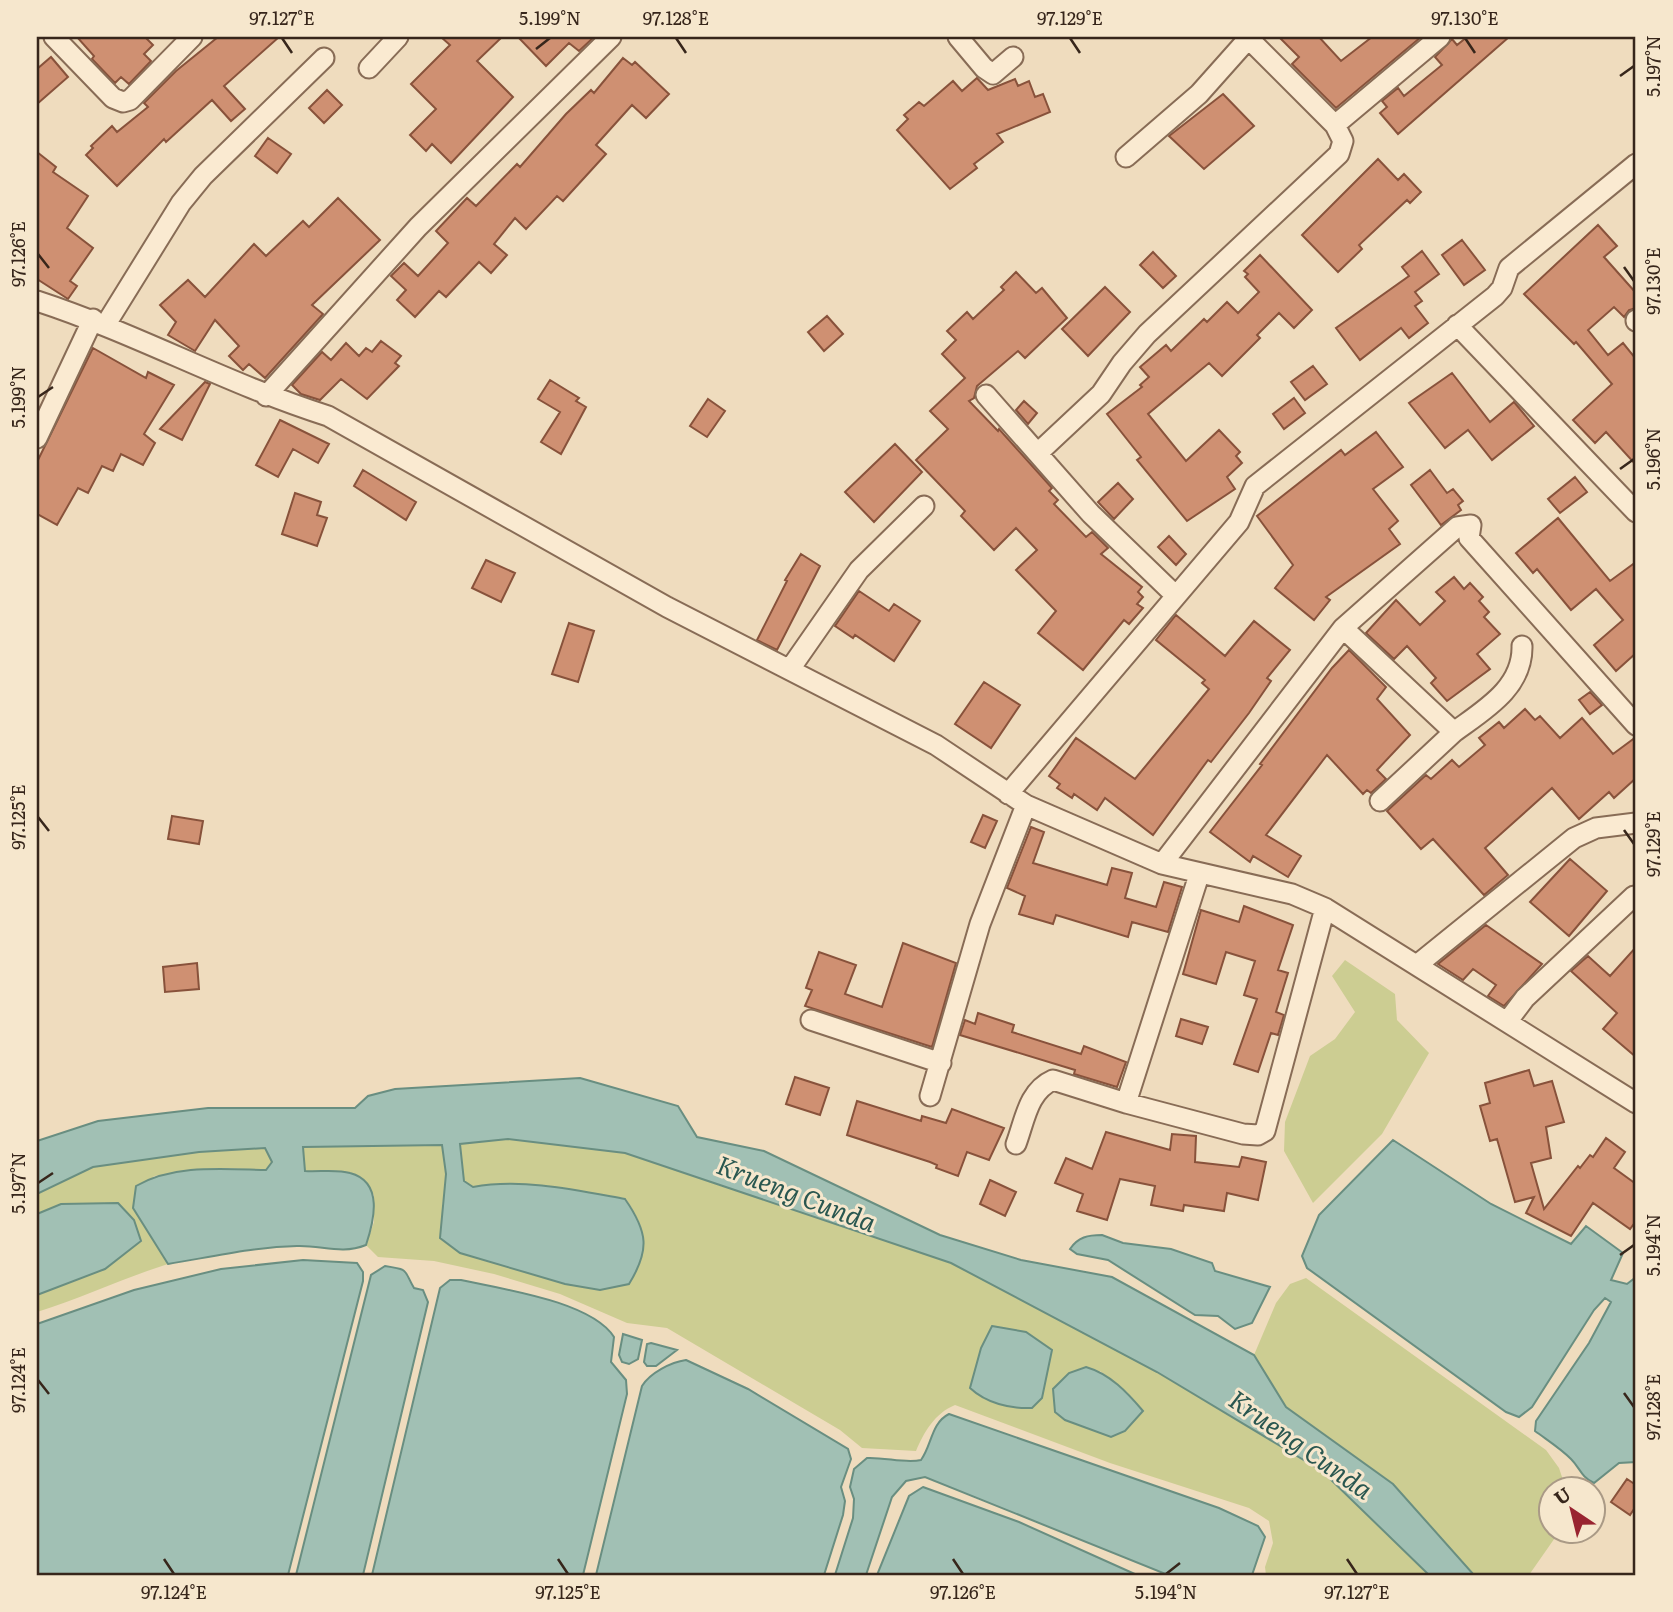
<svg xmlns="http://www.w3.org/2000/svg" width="1673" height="1612" font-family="Literata,serif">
  <rect width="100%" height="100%" fill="#efdcbe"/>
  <!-- green -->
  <path fill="#cccd92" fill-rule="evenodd" d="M1345,960L1395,994L1397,1020L1429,1053L1382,1134L1313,1203L1284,1151L1285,1122L1310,1056L1335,1039L1355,1012L1332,976Z
    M508,1139L625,1153L951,1263L1157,1372L1322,1471L1429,1575H1266L1265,1567L1273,1543L1269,1521L1249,1508L1110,1463L955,1405C935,1413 924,1432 916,1451L862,1448L840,1430L667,1328L627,1323L560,1294L494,1274L434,1261L378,1257L366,1245L374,1222V1195L350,1173L305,1171L303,1146L442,1145L446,1174L442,1209L460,1253L565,1284L600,1290L629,1284C650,1250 648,1232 626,1199L492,1184L473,1187L464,1181L460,1143ZM1100,1371L1127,1392L1143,1411L1111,1437L1065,1420Z
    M265,1148L272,1162L266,1170L217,1168L154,1176L133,1208L168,1264C123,1278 82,1298 37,1312V1295L55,1287L61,1204L37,1214V1194L93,1167L199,1152Z
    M1306,1278L1546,1450L1559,1468L1566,1489L1550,1490V1532H1559L1529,1575H1474L1393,1484L1286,1407L1254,1355L1276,1303L1290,1284Z"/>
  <!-- water -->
  <path fill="#a1c0b4" stroke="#698e81" stroke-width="2" d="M580,1078L678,1106L697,1137L764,1151L940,1235L1021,1260L1112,1277L1254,1355L1286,1407L1393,1484L1474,1575H1429L1322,1471L1157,1372L951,1263L625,1153L508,1139L460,1144L464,1181L473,1187C523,1178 576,1190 625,1199C648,1232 650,1250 629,1284L600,1290L565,1284L460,1253L440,1238L446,1174L442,1145L303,1147L305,1171C319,1172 337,1169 350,1173C384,1182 374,1221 366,1245C341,1255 322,1245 297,1246C254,1247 211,1257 168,1264L133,1208L136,1186C174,1164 223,1169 266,1170L272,1162L265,1148L199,1152L93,1167L37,1194V1141L98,1121L208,1108H355L368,1096L395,1089Z
    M1393,1140L1491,1204L1571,1244L1586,1226L1623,1253L1611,1280L1627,1284L1636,1277V1462L1619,1463L1594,1483C1581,1477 1580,1468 1571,1459C1560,1448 1547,1440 1535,1431L1536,1421L1589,1343L1611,1302L1605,1298L1594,1310L1532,1407L1519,1417L1506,1412L1307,1268L1302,1256L1319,1215Z
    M118,1203L134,1220L141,1241L105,1269L37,1295V1214L61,1204Z
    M1102,1235L1123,1243L1171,1249L1212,1263L1215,1271L1270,1287L1252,1323L1235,1329L1218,1316L1195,1315L1108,1260L1077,1254L1070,1249C1078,1237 1088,1235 1102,1235Z
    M303,1260L357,1263L363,1272V1281L288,1575H37V1324L134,1290L221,1269Z
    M385,1266C410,1270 403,1269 414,1288L423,1290L428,1302L363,1575H296L371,1275Z
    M450,1280H461C501,1289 591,1301 614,1337L611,1362L626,1380L627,1394L583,1575H372L440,1288Z
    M992,1326L1026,1332L1052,1350L1042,1398L1032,1408C1010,1409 986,1403 970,1388L981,1348Z
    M623,1334L642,1340L638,1359L629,1364L622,1362L619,1355Z
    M651,1343L677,1350L656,1366H647L644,1362L647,1344Z
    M686,1360L748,1389L848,1449L851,1459L841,1487L845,1501L843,1515L824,1575H596L642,1386C650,1373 671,1362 686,1360Z
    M1086,1367C1110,1374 1127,1392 1143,1411L1125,1431L1111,1437L1065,1420L1055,1412L1053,1389L1069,1373Z
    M949,1414L1219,1508L1258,1526L1265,1537L1252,1575H1168L925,1477L906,1481L892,1497L866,1575H835L853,1518L854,1499L850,1487L854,1469L867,1458C885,1457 906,1464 921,1460C932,1445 931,1423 949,1414Z
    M923,1487L1019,1522L1137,1575H877L909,1496Z"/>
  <!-- building -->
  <path fill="#cf9072" stroke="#88523b" stroke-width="2" d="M77,37H145L153,45L144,54L151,61L129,84L121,77L115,83L92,59L94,56Z
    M218,37H279L224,86L245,109L231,121L212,100L166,142L164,139L117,186L86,155L93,148L91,146L112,126L117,132L148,107L144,103L176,71Z
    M441,37H502L477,61L513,97L451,163L432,144L426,151L410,135L436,109L411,84L450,45Z
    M518,37H594L579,51L569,43L546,66Z
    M1279,37H1319L1341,61L1372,37H1421L1336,108L1292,64L1299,57Z
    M1467,37H1509L1398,134L1380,113L1387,107L1382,101L1398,88L1404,96L1442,65L1435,57L1452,39L1457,45Z
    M51,57L68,77L37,104V69Z
    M623,58L632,65L635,62L669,94L646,118L632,105L596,145L606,154L563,201L557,196L526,229L515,218L494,244L507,255L491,273L479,262L446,297L439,291L415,317L397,300L406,290L391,276L404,263L418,276L448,243L436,231L467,198L476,206L517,164L520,167L566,114L591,90L594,93Z
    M977,78L988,90L1015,79L1018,86L1029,81L1035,97L1043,94L1050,112L997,134L1003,142L974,164L977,168L950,189L897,130L908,119L904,115L919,102L924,106L953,81L962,91Z
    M327,90L342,105L324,123L309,108Z
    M1223,94L1254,126L1204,169L1169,136Z
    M268,138L291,154L277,173L255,156Z
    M37,152L56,167L53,172L88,196L67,228L93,248L70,281L77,286L68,299L37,279Z
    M1378,159L1398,180L1404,174L1421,192L1410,203L1407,200L1359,245L1362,249L1338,272L1302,235Z
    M338,198L380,240L312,305L323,314L265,378L249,364L243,370L229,356L239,346L215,320L195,351L168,335L176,322L160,305L188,280L205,297L254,244L266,256L303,221L309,227Z
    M1598,225L1617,246L1604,257L1636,293V308L1629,310L1624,317L1614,307L1588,330L1608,355L1623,343L1636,359V465L1606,432L1595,443L1573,420L1612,384L1576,342L1574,344L1524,294Z
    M1462,240L1485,270L1464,285L1442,255Z
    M1422,251L1439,274L1415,292L1422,301L1415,306L1428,323L1409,338L1401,328L1360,360L1336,328L1409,276L1402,267Z
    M1153,252L1176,276L1163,288L1140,265Z
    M1260,255L1312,310L1294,328L1279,313L1257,335L1260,338L1222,376L1209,363L1148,414L1186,461L1219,430L1240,452L1236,456L1242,463L1227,477L1235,489L1187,521L1137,460L1141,457L1107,414L1142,387L1140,385L1149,377L1140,367L1166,345L1171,351L1204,319L1207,322L1227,302L1238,313L1259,292L1245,277L1248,274L1244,271Z
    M1016,272L1036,293L1042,288L1067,318L1025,358L1018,351L977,386L974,398L969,401L998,431L999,429L1052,488L1049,491L1058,500L1054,504L1086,537L1092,532L1108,548L1101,554L1142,587L1138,592L1143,597L1137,604L1143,608L1129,624L1124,620L1083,670L1038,633L1056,611L1016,570L1037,550L1016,528L994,550L961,516L965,511L916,460L948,429L930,411L965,378L942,354L956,340L947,331L967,312L973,319L1004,290L1001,287Z
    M1105,287L1130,312L1088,356L1062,329Z
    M827,316L843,334L824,351L808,332Z
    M381,341L401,356L395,363L399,366L367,399L341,379L320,400L301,394L292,385L322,352L331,360L346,343L359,356L366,348L372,352Z
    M93,348L146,378L148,372L174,385L144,434L155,443L143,465L121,454L113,471L102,466L88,493L78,488L57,525L37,514V462Z
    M1313,366L1327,384L1305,400L1291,382Z
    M1452,373L1490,422L1514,402L1534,426L1492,460L1468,430L1445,448L1409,403Z
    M550,380L579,398L576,401L586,407L561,454L541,442L560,412L538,399Z
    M205,382L210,384L182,440L160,429Z
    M1294,398L1305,413L1284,429L1273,414Z
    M708,399L725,411L707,437L690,426Z
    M1024,401L1037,413L1028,424L1016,410Z
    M280,420L329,444L318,463L293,449L278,477L256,465Z
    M1376,432L1403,467L1373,489L1398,521L1389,529L1400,544L1326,597L1330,600L1314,620L1275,588L1293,565L1257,516L1341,450L1345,455Z
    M895,444L922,472L874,522L845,492Z
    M363,470L416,502L406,520L354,486Z
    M1430,470L1447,493L1453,489L1463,501L1458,505L1461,510L1441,525L1411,485Z
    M1575,477L1587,492L1560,513L1548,499Z
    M1118,483L1133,499L1114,519L1098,502Z
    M295,493L321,502L317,515L327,518L317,546L282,534Z
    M1558,518L1610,581L1636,562V653L1616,671L1594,645L1623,620L1596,589L1571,610L1537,569L1533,573L1516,553Z
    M1169,536L1186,554L1176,565L1158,547Z
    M801,554L820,566L777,650L757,640L787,581L785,580Z
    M486,560L515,573L501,602L472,588Z
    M1454,577L1464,589L1470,583L1483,597L1479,601L1489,612L1484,617L1500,634L1477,654L1490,669L1447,701L1431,683L1436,678L1407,646L1394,659L1366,633L1396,600L1420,625L1445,601L1436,592Z
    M859,591L889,611L894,604L920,621L894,661L855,635L853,638L835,626Z
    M1176,615L1225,656L1254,621L1290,650L1267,678L1271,681L1249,713L1211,762L1208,760L1153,835L1105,798L1097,810L1074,794L1072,798L1057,788L1060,784L1049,776L1076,738L1135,779L1209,689L1202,683L1205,680L1156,640Z
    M569,623L594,631L578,682L552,674Z
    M1349,650L1386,687L1377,699L1410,735L1377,770L1386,779L1371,793L1367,790L1363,794L1327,755L1266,835L1301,856L1288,877L1253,856L1250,862L1210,832L1262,765L1260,764L1332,668Z
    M984,682L1020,705L991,748L955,724Z
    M1590,692L1602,705L1590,714L1579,700Z
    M1525,709L1535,720L1540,716L1560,738L1582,718L1613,754L1636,737V778L1614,798L1609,792L1579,819L1552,788L1485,848L1508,875L1484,895L1433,839L1421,849L1387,811L1426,775L1431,779L1452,760L1459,767L1485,745L1479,738L1499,722L1504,728Z
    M983,815L997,821L985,848L971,842Z
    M172,816L203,821L199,844L168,839Z
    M1031,827L1044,832L1033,863L1107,885L1112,868L1132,873L1125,898L1156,907L1164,882L1182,887L1168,932L1132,922L1128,937L1056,915L1053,924L1019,914L1025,896L1007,888Z
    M1570,859L1607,891L1569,936L1530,902Z
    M1244,906L1293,925L1278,970L1288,973L1276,1012L1284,1015L1278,1035L1271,1033L1258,1072L1234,1064L1257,999L1244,995L1255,961L1226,952L1216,984L1183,974L1201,910L1239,922Z
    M1486,925L1542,964L1504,1006L1488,996L1496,985L1473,969L1463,980L1438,964Z
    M903,943L956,963L932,1047L805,1006L812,990L806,988L819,952L856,965L845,994L882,1007Z
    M1636,947V1057L1603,1029L1617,1013L1571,971L1588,956L1610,976Z
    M197,963L199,989L165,992L163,967Z
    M978,1013L1014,1025L1012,1032L1081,1054L1084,1046L1126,1062L1117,1087L1074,1074L1075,1070L960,1035L965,1020L975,1024Z
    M1181,1019L1208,1027L1202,1044L1176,1036Z
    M1529,1070L1534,1086L1552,1081L1564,1122L1546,1127L1551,1158L1531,1163L1544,1209L1578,1166L1580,1168L1590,1155L1593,1157L1606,1138L1625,1152L1614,1168L1636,1184V1221L1630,1229L1593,1203L1571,1236L1526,1213L1534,1197L1515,1202L1497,1139L1490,1141L1480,1106L1490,1103L1485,1083Z
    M795,1077L829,1088L820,1115L786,1104Z
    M857,1101L921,1121L922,1116L946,1123L952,1109L1004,1128L989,1160L967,1152L958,1176L936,1168L937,1165L930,1162L847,1135Z
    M1106,1132L1170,1150L1172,1134L1196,1136L1195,1162L1239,1167L1242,1157L1266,1162L1258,1200L1227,1193L1224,1211L1184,1205L1183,1211L1151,1205L1155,1186L1120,1179L1107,1220L1077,1211L1083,1194L1055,1183L1066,1158L1092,1169Z
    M990,1180L1016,1192L1005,1216L980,1204Z
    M1627,1479L1636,1485V1506L1630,1515L1611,1502Z"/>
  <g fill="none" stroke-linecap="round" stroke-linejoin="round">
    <!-- minor casing -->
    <g stroke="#886c56" stroke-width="23">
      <path id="minor" d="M54,37L113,98L123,102L130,100L192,37
        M958,37L984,68L993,74L1013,57
        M369,68L398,37
        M1335,125L1440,37
        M1126,157L1199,94L1248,39
        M37,301C138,334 227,384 328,416L667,607L936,745L1026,805L1162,864L1292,894L1325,908L1636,1103
        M1636,321V320
        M106,324L181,203L203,176L324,58
        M1457,325L1636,512
        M986,395L1091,514L1175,595
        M266,396L418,227L611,37
        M37,438L93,319
        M1038,453L1101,394L1122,363L1147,334L1339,154L1343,141L1335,125L1247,37
        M1343,628L1454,732L1380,801
        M790,669L859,570L924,506
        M1454,732C1484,710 1523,688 1522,646
        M1008,794L1239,522L1255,486L1495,296L1502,288L1509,268L1636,164
        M1162,864L1343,628L1457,527L1471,525L1469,538L1636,725
        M1417,965L1574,838L1596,828L1636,823
        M811,1020L941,1063
        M1507,1022L1525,998L1634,896
        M930,1096L980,924L1026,805
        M1126,1103L1243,1134L1258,1135L1265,1131L1325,908
        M1016,1144C1025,1120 1028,1091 1053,1080L1126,1103L1199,875"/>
    </g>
    <!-- minor -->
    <use href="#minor" stroke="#faead1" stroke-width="19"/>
  </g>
  <!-- ticks -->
  <path fill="none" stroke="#37261b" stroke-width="2.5" d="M282,38L292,53M676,38L686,53M1070,38L1080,53M1465,38L1475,53M536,49L550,38M1620,76L1634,66M38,254L49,268M1624,267L1634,281M38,397L53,387M1620,469L1634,459M38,817L49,831M1624,830L1634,844M38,1183L53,1173M1620,1255L1634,1245M38,1380L49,1394M1624,1393L1634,1407M164,1559L174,1574M558,1559L568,1574M953,1559L963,1574M1347,1559L1357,1574M1166,1574L1180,1563"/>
  <g text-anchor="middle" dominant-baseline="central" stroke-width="6" stroke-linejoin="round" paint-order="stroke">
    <!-- water labels -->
    <g font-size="26" font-style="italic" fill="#2a5750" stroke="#f6e7cd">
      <text transform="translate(797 1192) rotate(21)">Krueng Cunda</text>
      <text transform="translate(1302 1443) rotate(35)">Krueng Cunda</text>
    </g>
  </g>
  <!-- border -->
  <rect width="1673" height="1612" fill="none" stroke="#f6e7cd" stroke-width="77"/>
  <!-- north arrow -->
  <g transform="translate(1572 1510) rotate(325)"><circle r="33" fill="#f6e7cd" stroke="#aa9a86" stroke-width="2"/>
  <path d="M0-5L12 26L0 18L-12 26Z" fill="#992430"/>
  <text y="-10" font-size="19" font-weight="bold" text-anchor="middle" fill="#37261b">U</text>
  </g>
  <rect x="38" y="38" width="1596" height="1536" fill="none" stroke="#37261b" stroke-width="2.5"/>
  <g font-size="18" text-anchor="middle" fill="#37261b">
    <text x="282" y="25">97.127°E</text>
    <text x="550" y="25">5.199°N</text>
    <text x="676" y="25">97.128°E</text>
    <text x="1070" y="25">97.129°E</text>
    <text x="1465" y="25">97.130°E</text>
    <text transform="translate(1654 66) rotate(-90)" y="6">5.197°N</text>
    <text transform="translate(19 254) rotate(-90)" y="6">97.126°E</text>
    <text transform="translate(1654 281) rotate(-90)" y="6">97.130°E</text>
    <text transform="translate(19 397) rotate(-90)" y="6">5.199°N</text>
    <text transform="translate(1654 459) rotate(-90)" y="6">5.196°N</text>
    <text transform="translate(19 817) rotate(-90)" y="6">97.125°E</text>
    <text transform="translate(1654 844) rotate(-90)" y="6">97.129°E</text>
    <text transform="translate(19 1183) rotate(-90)" y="6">5.197°N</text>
    <text transform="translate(1654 1245) rotate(-90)" y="6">5.194°N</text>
    <text transform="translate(19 1380) rotate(-90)" y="6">97.124°E</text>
    <text transform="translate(1654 1407) rotate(-90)" y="6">97.128°E</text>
    <text x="174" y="1599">97.124°E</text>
    <text x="568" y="1599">97.125°E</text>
    <text x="963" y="1599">97.126°E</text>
    <text x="1166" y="1599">5.194°N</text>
    <text x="1357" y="1599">97.127°E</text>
  </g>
</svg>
